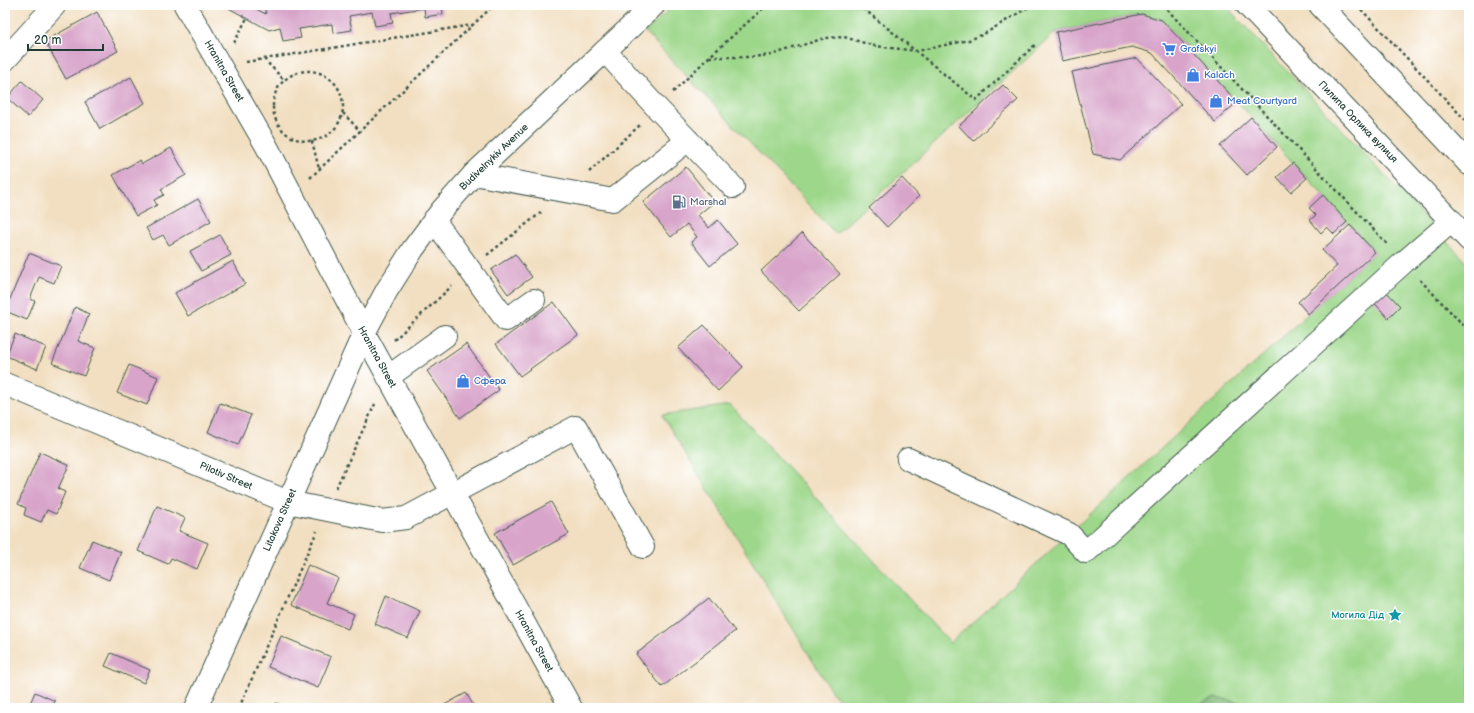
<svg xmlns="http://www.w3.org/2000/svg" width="1474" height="713" font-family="'Balsamiq Sans',sans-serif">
  <rect width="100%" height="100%" fill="#fff"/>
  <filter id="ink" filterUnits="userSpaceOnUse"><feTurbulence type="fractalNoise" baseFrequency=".025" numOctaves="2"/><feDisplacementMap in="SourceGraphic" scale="8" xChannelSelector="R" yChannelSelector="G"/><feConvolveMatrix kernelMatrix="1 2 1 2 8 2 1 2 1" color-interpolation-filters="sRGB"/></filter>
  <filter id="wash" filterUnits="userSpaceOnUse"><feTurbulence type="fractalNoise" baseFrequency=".012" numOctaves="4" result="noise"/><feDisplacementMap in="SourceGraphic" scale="16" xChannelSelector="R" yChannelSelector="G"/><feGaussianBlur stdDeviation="0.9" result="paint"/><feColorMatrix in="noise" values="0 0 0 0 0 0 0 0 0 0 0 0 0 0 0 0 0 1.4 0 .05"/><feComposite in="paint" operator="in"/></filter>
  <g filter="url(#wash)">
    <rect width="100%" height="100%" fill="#f2dfc1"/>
    <!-- green -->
    <path fill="#9dd78a" stroke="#5e8a5f" d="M674,5H1225L1469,265V708H1258L1249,704L1215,698L1191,708H853L833,694L662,415L730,405L950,643L1375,252L1162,20L1142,14L1056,32L836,234L645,32Z"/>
    <!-- forest -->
    <path fill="#7eb876" stroke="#4e7a55" d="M1215,698L1249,704L1258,708H1191Z"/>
    <g id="blocks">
      <!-- building -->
      <path fill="#d8a4ca" d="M223,5H248L266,14L264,5H442L443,14L425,17L424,8L391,13L393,23L375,26L372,12L349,16L352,30L333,33L332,24L299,29L301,38L283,41L280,27L269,30Z
        M97,12L118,51L66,79L45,41Z
        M1142,14L1162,20L1237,102L1215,122L1152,53L1132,47L1062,61L1056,32Z
        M1137,58L1181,104L1120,160L1093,154L1072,72Z
        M131,77L145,103L100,129L85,102Z
        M22,81L43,100L28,117L7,98Z
        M1003,85L1018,100L973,141L959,126Z
        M1251,117L1277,147L1247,175L1220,146Z
        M171,148L186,175L161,189L164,195L154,200L157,205L136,216L113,175L140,160L142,164Z
        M1293,163L1307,178L1291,192L1277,177Z
        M686,167L714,202L698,215L709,228L718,220L737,244L710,266L691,242L697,237L687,224L671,237L643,202Z
        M902,178L919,196L887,227L869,208Z
        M1323,195L1347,222L1334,234L1327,227L1321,233L1310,220L1316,215L1309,208Z
        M198,199L211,221L169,245L163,235L153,240L146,228Z
        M1350,225L1375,252L1308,314L1298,302L1337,266L1322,250Z
        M802,233L840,274L799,311L761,271Z
        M220,235L231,255L201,271L190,251Z
        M29,253L61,266L54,283L39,277L30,299L35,301L27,320L5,311Z
        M515,254L532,277L508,294L491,270Z
        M233,261L245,284L188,316L175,293Z
        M1384,289L1400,306L1388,318L1372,300Z
        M554,302L578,335L520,376L496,344Z
        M75,307L89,314L78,341L95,348L84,376L52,363Z
        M704,325L743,367L718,391L678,348Z
        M15,334L46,347L37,369L6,356Z
        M466,344L499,390L460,418L427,371Z
        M129,365L158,377L147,405L117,393Z
        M220,403L251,415L238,445L208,432Z
        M40,452L69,465L58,489L65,492L56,514L47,510L41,522L24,515L26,508L18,504Z
        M551,502L569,534L513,565L495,533Z
        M157,506L185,518L179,531L208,543L197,569L171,558L168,564L138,551Z
        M92,540L121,552L109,580L80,568Z
        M308,565L338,578L327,603L354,614L348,629L291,605Z
        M386,596L420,611L408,638L375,624Z
        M709,598L735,631L662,687L636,654Z
        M281,636L331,657L318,688L268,667Z
        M111,653L150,670L144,683L105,666Z
        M5,661L9,663L5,674Z
        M35,692L55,701L52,708H28Z
        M466,693L475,708H439Z
        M276,703L289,708H274Z"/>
    </g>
  </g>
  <g filter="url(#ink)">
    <use href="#blocks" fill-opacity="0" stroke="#3f5549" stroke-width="1"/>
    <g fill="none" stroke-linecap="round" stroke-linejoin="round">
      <!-- minor casing -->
      <g stroke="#3f5549" stroke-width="24">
        <path id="minor" d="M185,5L266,145L364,333L571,708
          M1247,5L1469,240
          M1320,5L1469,164
          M605,51L657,108L733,187
          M5,60L55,5
          M474,174L613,200L688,140
          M434,220L506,320L534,300
          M388,377L445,336
          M5,384L288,502L382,521L406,518L576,427L643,547
          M908,459L1069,534L1086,552L1404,262L1452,221"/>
      </g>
      <!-- major casing -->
      <g stroke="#3f5549" stroke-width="24">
        <path id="major" d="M196,708L364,333L387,290L413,249L442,210L474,174L654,5"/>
      </g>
      <!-- path -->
      <path stroke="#3f5549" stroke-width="2.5" stroke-dasharray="3 3" stroke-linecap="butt" d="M859,5L976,100L1035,45
        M1163,5L1388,245
        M1357,5L1469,124
        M253,7L254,5
        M234,43L247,18
        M709,57H751L771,55L825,38L844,37L875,46L917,51L969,40L984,34L1027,8
        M264,59L284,80
        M246,62L472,25
        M273 106a35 35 0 1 1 70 0a35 35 0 1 1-70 0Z
        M673,92L709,57L767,5
        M343,113L360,131
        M312,141L319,169
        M589,172L640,125
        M310,178L494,5
        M487,255L543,211
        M1420,280L1469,331
        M394,340L452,286
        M336,488L375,404
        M239,708L317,531"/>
      <!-- minor -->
      <use href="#minor" stroke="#fff" stroke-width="22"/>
      <!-- major -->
      <use href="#major" stroke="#fff" stroke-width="22"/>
    </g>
  </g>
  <!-- icons -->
  <defs>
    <g id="supermarket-bare" transform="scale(1.08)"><path d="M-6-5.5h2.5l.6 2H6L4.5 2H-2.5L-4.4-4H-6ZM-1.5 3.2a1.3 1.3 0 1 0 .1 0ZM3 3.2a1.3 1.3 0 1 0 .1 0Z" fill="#3f7fe0" stroke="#fff" stroke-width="2.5" paint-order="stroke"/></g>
    <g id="shop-bare" transform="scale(1.08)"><path d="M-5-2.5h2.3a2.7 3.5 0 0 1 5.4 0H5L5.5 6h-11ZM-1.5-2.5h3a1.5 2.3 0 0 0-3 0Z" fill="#3f7fe0" stroke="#fff" stroke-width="2.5" paint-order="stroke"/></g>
    <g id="fuel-bare" transform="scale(1.08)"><path d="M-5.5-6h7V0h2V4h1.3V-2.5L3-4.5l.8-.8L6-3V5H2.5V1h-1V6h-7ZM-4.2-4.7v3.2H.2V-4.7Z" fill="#5c6f8a" stroke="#fff" stroke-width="2.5" paint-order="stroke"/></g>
    <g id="sight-bare" transform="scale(1.08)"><path d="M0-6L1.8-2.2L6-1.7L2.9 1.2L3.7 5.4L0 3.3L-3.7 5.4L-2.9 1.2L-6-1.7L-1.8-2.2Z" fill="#0f9aa8" stroke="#fff" stroke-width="2.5" paint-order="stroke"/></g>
  </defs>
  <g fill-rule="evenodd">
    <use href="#supermarket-bare" x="1169" y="49"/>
    <use href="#shop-bare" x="1193" y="75"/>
    <use href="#shop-bare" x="1216" y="101"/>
    <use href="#fuel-bare" x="679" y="202"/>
    <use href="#shop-bare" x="463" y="381"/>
    <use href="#sight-bare" x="1395" y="615"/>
  </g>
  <g text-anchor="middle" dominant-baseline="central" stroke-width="3" stroke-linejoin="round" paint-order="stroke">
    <!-- shop labels -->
    <g font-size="10" fill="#366cbe" stroke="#fff" text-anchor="start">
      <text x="1180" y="49">Grafskyi</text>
      <text x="1204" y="75">Kalach</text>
      <text x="1227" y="101">Meat Courtyard</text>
      <text x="474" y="381">Сфера</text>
    </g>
    <!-- street labels -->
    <g font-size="10" fill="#1f3d34" stroke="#fff">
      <text transform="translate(224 71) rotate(60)">Hranitna Street</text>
      <text transform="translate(1358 122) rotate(46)">Пилипа Орлика вулиця</text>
      <text transform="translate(494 157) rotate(-44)">Budivelnykiv Avenue</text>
      <text transform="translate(377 357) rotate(61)">Hranitna Street</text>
      <text transform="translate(226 476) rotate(23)">Pilotiv Street</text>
      <text transform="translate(280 520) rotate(-66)">Litakova Street</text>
      <text transform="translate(534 641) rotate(61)">Hranitna Street</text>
    </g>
    <!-- service labels -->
    <g font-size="10" fill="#4e5e75" stroke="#fff" text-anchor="start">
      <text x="690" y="202">Marshal</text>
    </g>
    <!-- culture labels -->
    <g font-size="10" fill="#0d838f" stroke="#fff" text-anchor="end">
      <text x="1384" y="615">Могила Дiд</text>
    </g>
  </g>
  <!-- margin -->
  <rect width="1474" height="713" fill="none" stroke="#fff" stroke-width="20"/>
  <!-- scale -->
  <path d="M28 44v6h75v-6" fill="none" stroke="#1f3d34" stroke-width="2"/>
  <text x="34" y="44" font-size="12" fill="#1f3d34" stroke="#ffffff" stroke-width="3" paint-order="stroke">20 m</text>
</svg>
